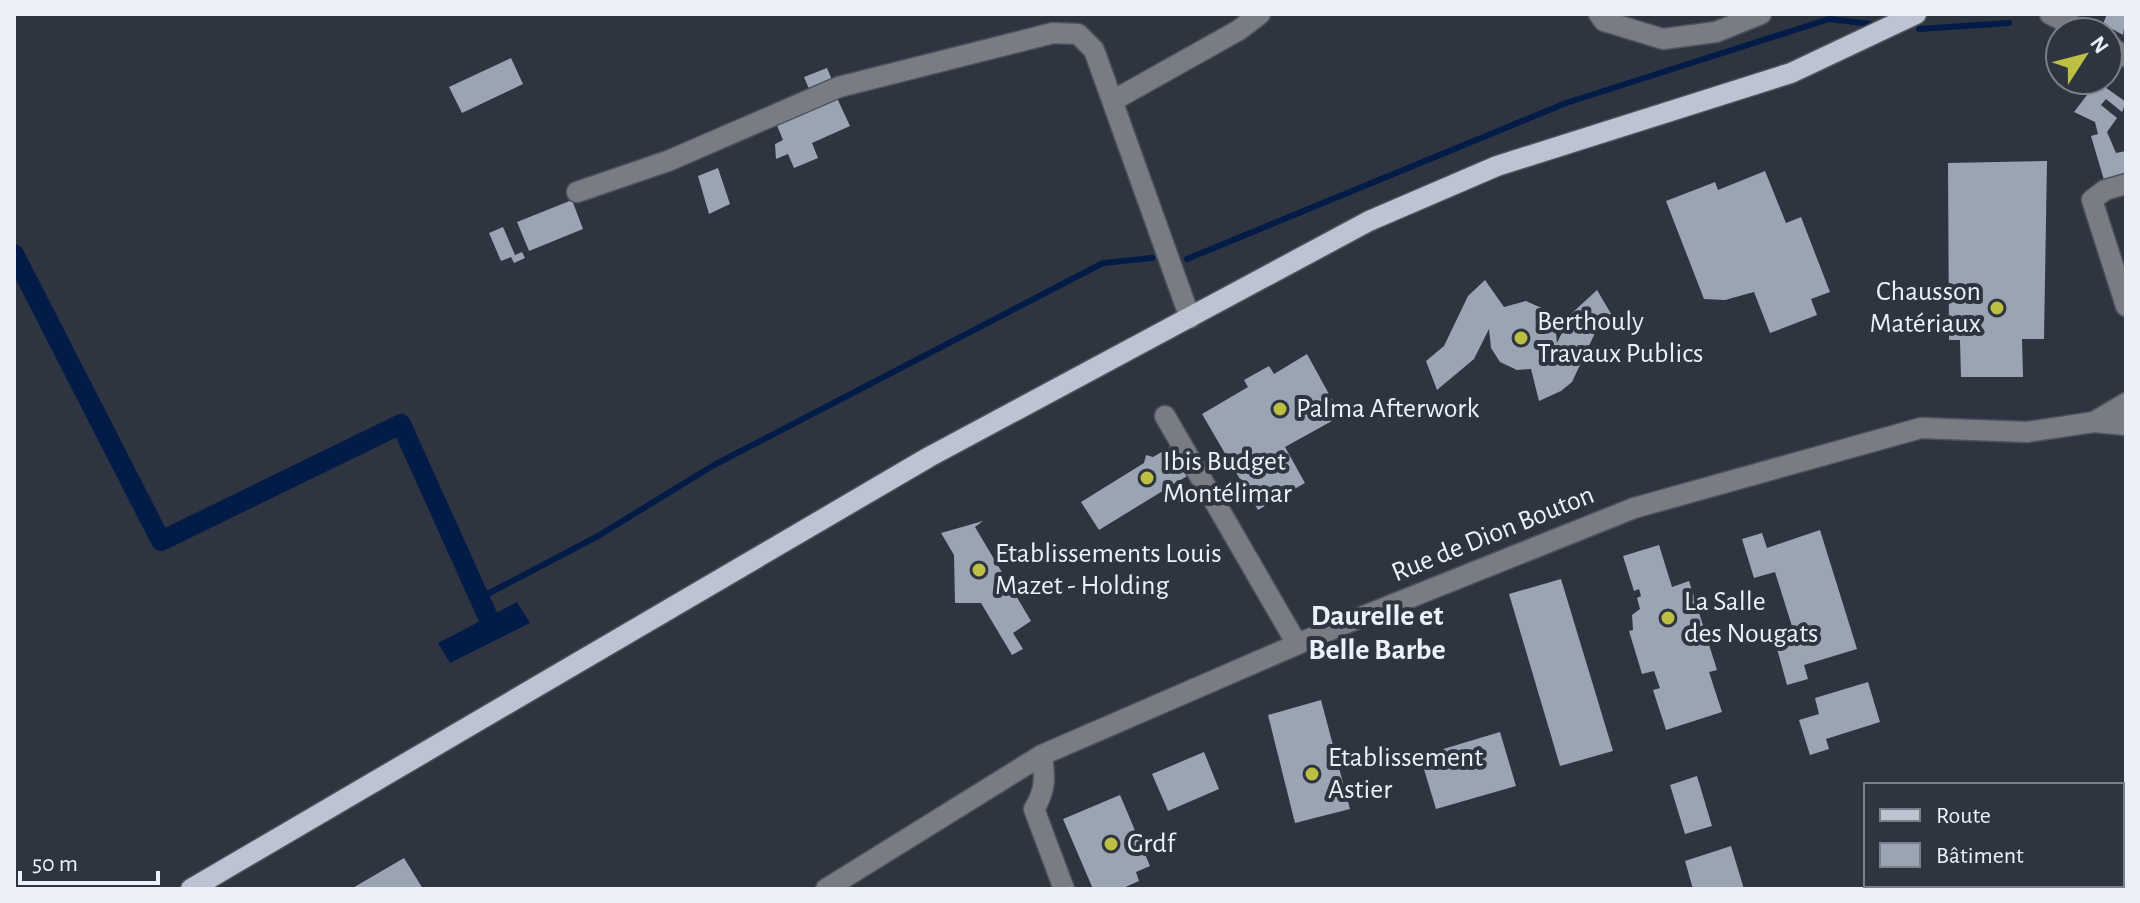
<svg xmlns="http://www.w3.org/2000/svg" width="2140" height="903" font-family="'Alegreya Sans',sans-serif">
  <rect width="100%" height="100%" fill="#2e3541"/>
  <!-- water -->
  <path fill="#021b47" d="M517,602L530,623L450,663L438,643Z"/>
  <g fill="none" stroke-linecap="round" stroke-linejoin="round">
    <!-- stream -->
    <path stroke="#021b47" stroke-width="6" d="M1919,29L2009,23
      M1187,259L1566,103L1829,19L1871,24
      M480,598L598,536L714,465L1103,263L1152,258"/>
    <!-- canal -->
    <path stroke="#021b47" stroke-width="20" d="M14,254L161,541L401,424L488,617"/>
  </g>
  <!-- building -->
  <path fill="#9ba4b2" d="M2107,14H2126L2123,35L2103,24Z
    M511,58L523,84L462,113L449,87Z
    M827,68L832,80L809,89L804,77Z
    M2083,80H2095L2126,102L2122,112L2106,99L2101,105L2117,118L2107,132L2116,153L2126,151V174L2104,180L2091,136L2098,134L2095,122L2074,112L2087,95L2078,87Z
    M837,98L850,126L812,143L818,158L794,168L788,154L776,159L775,144L783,140L776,123Z
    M2047,161L2044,339H2022L2023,377H1961L1960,340H1949L1948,163Z
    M718,168L730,204L709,214L698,176Z
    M1765,171L1786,223L1801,217L1830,292L1811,299L1817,315L1770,333L1754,292L1725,300L1704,299L1666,201L1715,182L1718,190Z
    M572,200L583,229L529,251L517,222Z
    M503,227L515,255L522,252L525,258L514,263L511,257L501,261L489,233Z
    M1485,280L1504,307L1526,301L1546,310L1555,324L1557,343L1571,314L1597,290L1613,317L1595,333L1572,382L1561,391L1539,401L1531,369L1517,370L1500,362L1491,348L1489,329L1474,359L1437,390L1426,361L1444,346L1468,296Z
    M1307,354L1341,416L1285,447L1305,483L1258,510L1202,414L1248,387L1244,380L1269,366L1274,374Z
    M1172,446L1189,475L1170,486L1168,494L1161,492L1099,530L1081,502L1144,463L1146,455L1153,457Z
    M983,521L975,527L1031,621L1013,633L1023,649L1012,655L981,603H955L954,555L941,533Z
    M1820,530L1857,649L1804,665L1808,679L1787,685L1776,645L1796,639L1775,572L1754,578L1742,539L1762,533L1767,548Z
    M1659,545L1672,587L1689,581L1717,670L1709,672L1722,712L1666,730L1653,690L1660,688L1654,671L1642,674L1629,631L1633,630L1632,615L1640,609L1637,598L1641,596L1639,589L1634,591L1623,556Z
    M1561,579L1613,751L1560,766L1509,594Z
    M1868,682L1880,722L1826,739L1829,749L1810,755L1799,720L1819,714L1815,698Z
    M1321,700L1350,809L1295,823L1268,715Z
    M1500,732L1516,786L1436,809L1420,756Z
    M1204,752L1219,789L1168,811L1152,774Z
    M1697,776L1712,826L1685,834L1670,785Z
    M1120,795L1150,866L1136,872L1139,881L1121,889H1093L1063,819Z
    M1731,846L1744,889H1693L1685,861Z
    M404,858L423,889H351Z"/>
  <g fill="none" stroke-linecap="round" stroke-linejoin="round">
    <!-- minor casing -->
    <g stroke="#4c535e" stroke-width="23">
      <path id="minor" d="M1599,14L1604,21L1663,39L1716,32L1761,14
        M2050,14L2086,32
        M2108,45L2126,57
        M1114,100L1239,30L1260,14
        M2126,184L2105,190L2092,200L2126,306
        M577,192L668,161L839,87L1053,33L1078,34L1094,50L1190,318
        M1165,416L1297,644
        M2094,422L2126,403
        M1042,755C1045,777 1046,790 1034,809L1064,889
        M826,889L1042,755L1344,624L1634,508L1921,428L2027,432L2094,422L2126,425"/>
    </g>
    <!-- major casing -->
    <g stroke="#4c535e" stroke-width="23">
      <path id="major" d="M191,889L929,457L1369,221L1497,166L1791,73L1916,14"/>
    </g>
    <!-- minor -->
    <use href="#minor" stroke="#797d83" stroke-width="20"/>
    <!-- major -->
    <use href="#major" stroke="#bcc4d1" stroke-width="20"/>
  </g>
  <!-- markers -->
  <g fill="#bdbf43" stroke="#2e3541" stroke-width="3">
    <circle cx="1997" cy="308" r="8"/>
    <circle cx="1521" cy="338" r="8"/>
    <circle cx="1280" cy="409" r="8"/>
    <circle cx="1147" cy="478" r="8"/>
    <circle cx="979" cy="570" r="8"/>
    <circle cx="1668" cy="618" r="8"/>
    <circle cx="1312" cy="774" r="8"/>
    <circle cx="1111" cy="844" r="8"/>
  </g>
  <g text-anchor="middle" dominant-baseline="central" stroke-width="8" stroke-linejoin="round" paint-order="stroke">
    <!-- poi labels -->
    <g font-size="28" fill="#ecf0f8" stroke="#2e3541" text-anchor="start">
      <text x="1981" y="292" text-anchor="end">Chausson<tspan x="1981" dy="32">Matériaux</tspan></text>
      <text x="1537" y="322">Berthouly<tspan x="1537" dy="32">Travaux Publics</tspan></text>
      <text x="1296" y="409">Palma Afterwork</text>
      <text x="1163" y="462">Ibis Budget<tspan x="1163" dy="32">Montélimar</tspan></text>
      <text x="995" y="554">Etablissements Louis<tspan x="995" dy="32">Mazet - Holding</tspan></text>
      <text x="1684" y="602">La Salle<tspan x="1684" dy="32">des Nougats</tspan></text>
      <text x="1328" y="758">Etablissement<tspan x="1328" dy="32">Astier</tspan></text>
      <text x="1127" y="844">Grdf</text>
    </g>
    <!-- street labels -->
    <g font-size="28" fill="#ecf0f8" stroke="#2e3541">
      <text transform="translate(1493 534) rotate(-22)">Rue de Dion Bouton</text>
    </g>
    <!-- neighbourhood labels -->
    <g font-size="30" font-weight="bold" fill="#ecf0f8" stroke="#2e3541">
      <text x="1377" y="616">Daurelle et<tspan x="1377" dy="34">Belle Barbe</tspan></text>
    </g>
  </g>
  <!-- border -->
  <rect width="2140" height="903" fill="none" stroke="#ecf0f8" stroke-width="32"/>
  <!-- legend -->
  <rect x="1864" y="783" width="260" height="104" fill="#2e3541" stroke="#7a808a" stroke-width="2"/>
  <rect x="1880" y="809" width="40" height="12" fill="#bcc4d1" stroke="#7a808a" stroke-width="2"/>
  <text x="1936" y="823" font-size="24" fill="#ecf0f8">Route</text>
  <rect x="1880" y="843" width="40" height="24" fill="#9ba4b2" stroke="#7a808a" stroke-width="2"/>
  <text x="1936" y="863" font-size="24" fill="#ecf0f8">Bâtiment</text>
  <!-- north arrow -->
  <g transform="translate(2084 56) rotate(54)"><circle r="38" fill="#2e3541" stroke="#7a808a" stroke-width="2"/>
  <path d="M0-6L14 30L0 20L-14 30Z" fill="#bdbf43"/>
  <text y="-12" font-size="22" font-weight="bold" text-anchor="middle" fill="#ecf0f8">N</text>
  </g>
  <!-- scale -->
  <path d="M20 871v12h138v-12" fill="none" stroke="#ecf0f8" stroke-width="4"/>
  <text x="32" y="871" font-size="24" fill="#ecf0f8" stroke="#2e3541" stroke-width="6" paint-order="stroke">50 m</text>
</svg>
